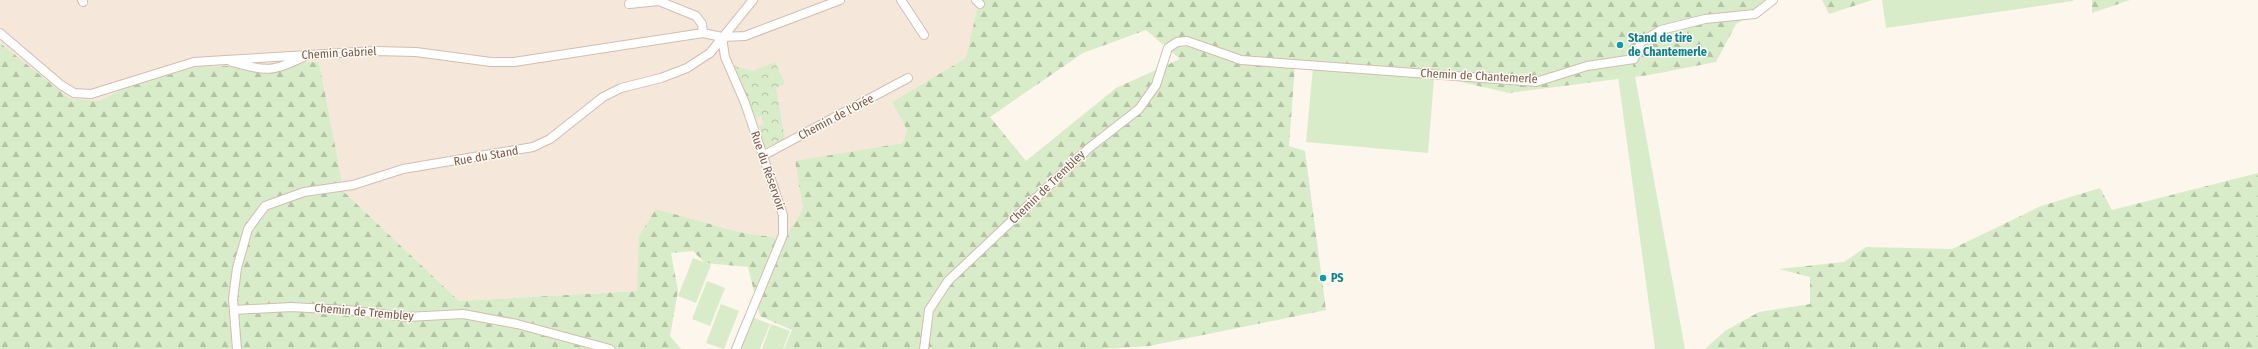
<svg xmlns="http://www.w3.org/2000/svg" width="2258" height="349" font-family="'Fira Sans Condensed',sans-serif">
  <defs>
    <pattern id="forest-firs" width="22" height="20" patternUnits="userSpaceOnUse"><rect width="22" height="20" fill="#d8ecc9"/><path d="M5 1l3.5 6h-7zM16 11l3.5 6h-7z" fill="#b4c2a5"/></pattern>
    <pattern id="park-crowns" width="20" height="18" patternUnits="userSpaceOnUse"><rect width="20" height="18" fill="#d8ecc9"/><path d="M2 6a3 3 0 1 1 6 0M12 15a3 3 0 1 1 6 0" fill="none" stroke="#b4c2a5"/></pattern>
  </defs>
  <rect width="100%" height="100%" fill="#fdf6ec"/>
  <!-- residential -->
  <path fill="#f5e8da" d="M0,0H979L967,58L892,102L907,130L903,143L795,162L803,209L784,239L739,232L656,209L637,291L459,301L344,192L319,62L131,85L99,101L69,98L0,43Z"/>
  <!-- forest -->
  <path fill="url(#forest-firs)" fill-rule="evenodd" d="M979,0H1777L1736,24L1716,62L1649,75L1509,93L1435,76L1295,65L1289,146L1305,151L1326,310L1149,346L1104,349H784L792,330L760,316L748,267L705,263L693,251L671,253L678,291L670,336L681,349H0V43L69,98L99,101L131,85L199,67L319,62L344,192L459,301L637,291L639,236L656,209L739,232L784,239L803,209L795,161L903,143L907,130L892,102L966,58ZM1146,30L1180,59L1116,88L1026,161L990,117L1083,53Z
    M1822,0H1872L1829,14Z
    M2092,0H2130L2092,13Z
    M2258,173V349H1705L1725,331L1759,312L1810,304V277L1779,269L1844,262L1866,247L1952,249L2041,206L2100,188L2112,210Z"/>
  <!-- park -->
  <path fill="url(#park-crowns)" d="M775,62L785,84L776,88L785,139L767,147H764L758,130H760L759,126L764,124L761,116L754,119L734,66L753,71Z"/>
  <!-- pitch -->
  <path fill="#d8ecc9" d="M1882,0H2073V1L1886,28Z
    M1630,49L1685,349H1655L1615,54Z
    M1313,68L1434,79L1428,153L1306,142Z
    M693,258L711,265L696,303L678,296Z
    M707,281L725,288L710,326L692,319Z
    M721,304L739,311L724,349L706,343Z
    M752,317L770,324L760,349H739Z
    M771,324L790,331L783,349H762Z"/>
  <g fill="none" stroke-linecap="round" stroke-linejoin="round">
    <!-- street casing -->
    <g stroke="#d1beb0" stroke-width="10">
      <path id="street" d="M82,0L83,2
        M901,0L924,35
        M976,0L980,4
        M629,4L659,1L696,16L702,24L703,33
        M0,33L61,85L74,93L91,94L194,62L225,60L375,51L416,52L491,62H514L703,33L722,37L745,36L840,0
        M722,37L725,57L745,103L783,215V235L736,349
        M232,62C266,71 272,73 305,56
        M764,155L908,78
        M234,310L291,307L347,310L407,317L463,314L517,324L610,349
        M237,349L233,299L237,268L248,229L265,206L304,192L353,185L403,169L533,147L550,139L603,97L621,88L661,78L687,68L710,53L753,0
        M924,349L929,310L948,281L1089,148L1139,109L1156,85L1168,48L1177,42L1187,41L1241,60L1536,82L1587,66L1634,59L1641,42L1661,30L1705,19L1755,14L1773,0"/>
    </g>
    <!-- street -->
    <use href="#street" stroke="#fff" stroke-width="8"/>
  </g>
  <!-- markers -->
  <g fill="#0f9aa8" stroke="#fffaf3" stroke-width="1.5">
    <circle cx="1620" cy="45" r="4"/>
    <circle cx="1323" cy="278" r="4"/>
  </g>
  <g text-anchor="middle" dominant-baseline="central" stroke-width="3" stroke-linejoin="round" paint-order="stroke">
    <!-- culture labels -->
    <g font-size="12" font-weight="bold" fill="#0d838f" stroke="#fffaf3" text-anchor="start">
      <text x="1628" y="38">Stand de tire<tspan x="1628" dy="14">de Chantemerle</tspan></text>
      <text x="1331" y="278">PS</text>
    </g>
    <!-- street labels -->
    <g font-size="12" fill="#7a5c4d" stroke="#fffaf3">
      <text transform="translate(339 53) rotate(-3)">Chemin Gabriel</text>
      <text transform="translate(1479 76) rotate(3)">Chemin de Chantemerle</text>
      <text transform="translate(836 117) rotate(-28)">Chemin de l'Orée</text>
      <text transform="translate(486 156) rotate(-10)">Rue du Stand</text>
      <text transform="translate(768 171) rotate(71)">Rue du Réservoir</text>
      <text transform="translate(1047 187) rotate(-44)">Chemin de Trembley</text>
      <text transform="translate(364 312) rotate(5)">Chemin de Trembley</text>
    </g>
  </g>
</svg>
